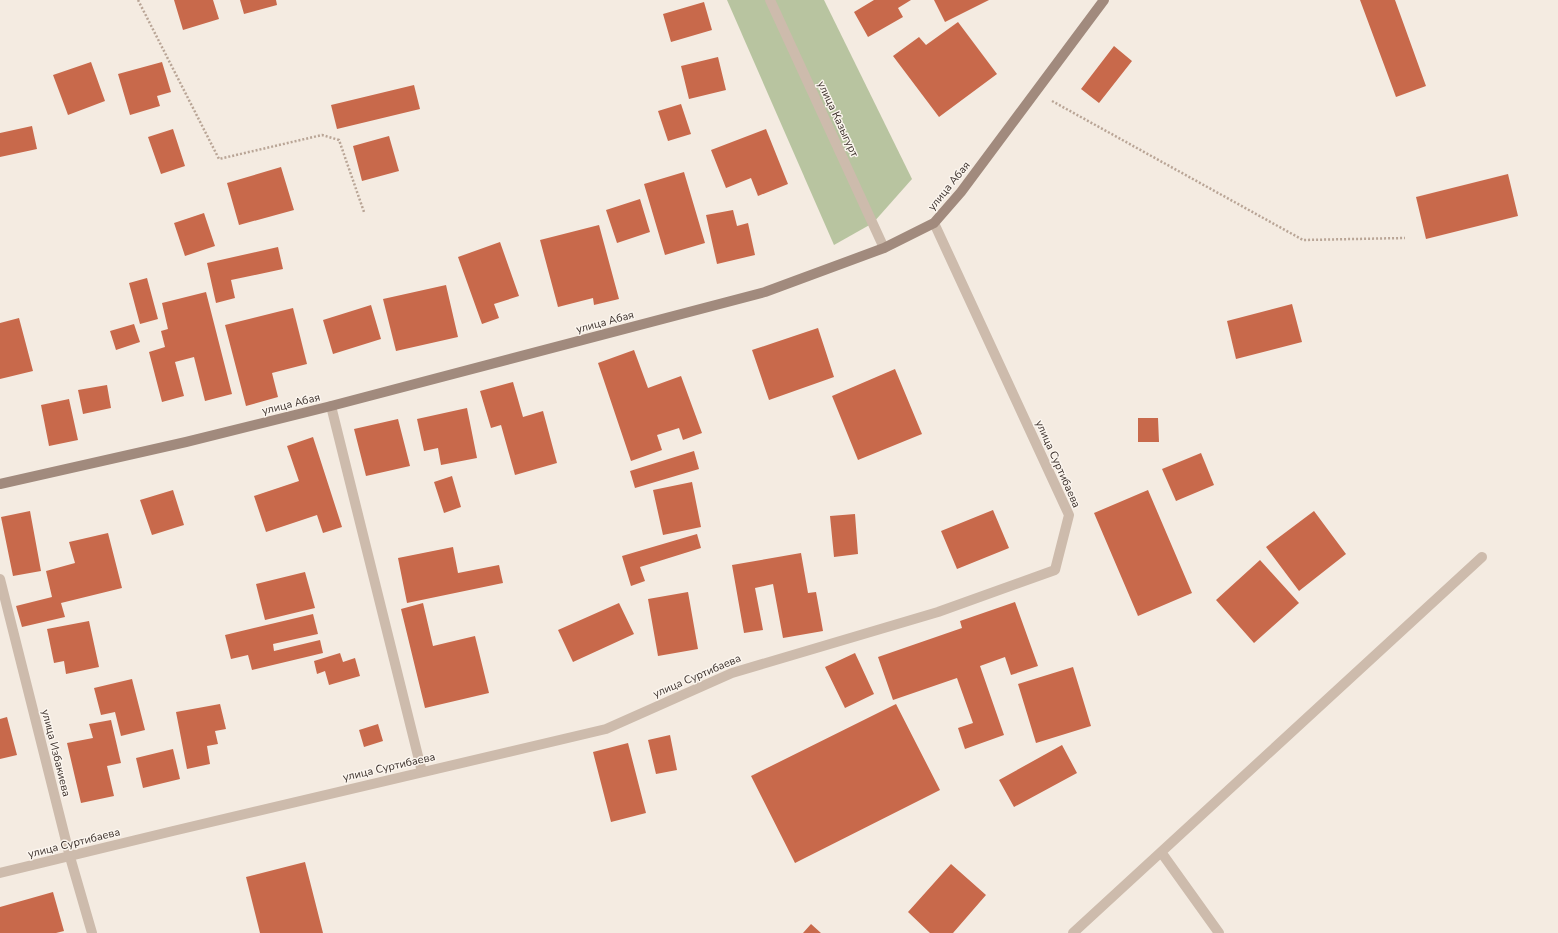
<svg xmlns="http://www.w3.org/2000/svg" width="1558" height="933" font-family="'Nunito Sans',sans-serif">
  <rect width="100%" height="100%" fill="#f4ebe1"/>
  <!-- green -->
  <path fill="#b8c4a0" d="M727,0H824L912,179L873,223L834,245Z"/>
  <!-- building -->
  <path fill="#c8694b" d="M174,0H213L219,19L183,30Z
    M240,0H276L277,5L244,14Z
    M874,0H911L898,8L903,17L868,37L854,12Z
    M934,0H989L945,22Z
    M1360,0H1395L1426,86L1396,97Z
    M704,2L712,30L671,42L663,14Z
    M958,22L997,74L939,117L893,56L919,37L926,45Z
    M1114,46L1132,61L1099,103L1081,89Z
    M718,57L726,90L689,99L681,66Z
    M91,62L105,101L68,115L53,75Z
    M162,62L171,92L157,96L160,106L130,115L118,74Z
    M414,85L420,109L337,129L331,105Z
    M681,104L691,134L668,141L658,111Z
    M32,126L37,149L0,157V133Z
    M173,129L185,166L161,174L148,137Z
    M766,129L788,184L758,196L751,178L726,188L711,150Z
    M389,136L399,171L362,181L353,146Z
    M281,167L294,210L239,225L227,183Z
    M684,172L705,243L665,255L644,184Z
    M1508,174L1518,216L1426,239L1416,197Z
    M640,199L650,232L617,243L606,210Z
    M733,210L737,226L748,223L755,255L717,264L706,215Z
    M204,213L215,246L185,256L174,223Z
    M599,225L619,299L594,305L593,298L558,307L540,240Z
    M500,242L519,296L494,304L499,318L482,324L458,257Z
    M278,247L283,269L231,280L235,298L216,303L207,263Z
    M147,278L158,319L140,324L129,283Z
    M446,285L458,337L396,351L383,299Z
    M206,292L232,394L205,401L194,357L175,362L184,396L162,402L149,352L165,347L161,331L168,329L162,303Z
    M1292,304L1302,342L1236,359L1227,321Z
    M371,305L381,339L333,354L323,320Z
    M293,308L307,364L272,373L278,397L246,406L225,325Z
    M19,318L33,371L0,379V323Z
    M134,324L140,342L116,350L110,331Z
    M818,328L834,377L769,400L752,350Z
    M634,350L648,388L681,376L702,433L683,440L679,428L657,435L662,450L631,461L598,363Z
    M895,369L922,434L858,460L832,396Z
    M513,382L523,417L543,411L557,463L515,475L501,425L491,428L480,391Z
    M107,385L111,408L83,414L78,390Z
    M69,399L78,440L49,446L41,405Z
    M467,408L477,458L441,465L438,448L424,451L417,419Z
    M1138,418H1158L1159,442H1138Z
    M398,419L410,466L366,476L354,429Z
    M313,437L342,527L323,533L317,515L266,532L254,496L299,481L287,446Z
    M694,451L699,469L635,488L630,471Z
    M1201,453L1214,485L1176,501L1162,469Z
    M452,476L461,507L444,513L434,482Z
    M692,482L701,527L663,535L653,490Z
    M173,490L184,525L152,535L140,500Z
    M1148,490L1192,593L1138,616L1094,513Z
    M993,510L1009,548L957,569L941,531Z
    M30,511L41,571L13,576L1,517Z
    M1314,511L1346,554L1299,591L1266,547Z
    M855,514L858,554L834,557L830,516Z
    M108,533L122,588L61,603L65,617L22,627L16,606L52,597L46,571L75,563L69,542Z
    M697,534L701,548L640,567L645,581L631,586L622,556Z
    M453,547L458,573L499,565L503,583L407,603L398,558Z
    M801,553L808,593L816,592L823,631L783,638L773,584L755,588L763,630L744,633L732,565Z
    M1260,560L1299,603L1254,643L1216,600Z
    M305,572L315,608L265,620L256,584Z
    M688,592L698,649L658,656L648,599Z
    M1015,602L1038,666L1011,675L1005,657L980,666L1004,735L965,749L958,728L973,723L957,678L893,700L878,657L962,628L960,621Z
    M423,603L433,646L475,636L489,693L425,708L401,609Z
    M619,603L634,634L573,662L558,630Z
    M313,614L318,634L273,644L274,651L320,640L323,653L252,670L248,655L231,659L225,635Z
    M89,621L99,667L66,674L64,661L54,663L47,629Z
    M340,653L343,662L355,658L360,676L329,685L325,671L317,674L314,661Z
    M855,653L874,694L845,708L825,667Z
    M1073,667L1091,726L1036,743L1018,684Z
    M132,679L145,730L121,736L115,712L101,715L94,688Z
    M220,704L226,729L215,731L218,744L207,746L210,764L187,769L176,712Z
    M896,704L940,790L795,863L751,776Z
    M7,717L17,755L0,759V719Z
    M111,720L121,763L107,766L114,796L81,803L67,743L93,738L89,724Z
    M378,724L383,741L364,747L359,730Z
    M670,735L677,770L656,774L648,740Z
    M628,743L646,813L611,822L593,752Z
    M1062,745L1077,773L1014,807L999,780Z
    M173,749L180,779L143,788L136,758Z
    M305,862L323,933H260L246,877Z
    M951,864L986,895L953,933H930L908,912Z
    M53,892L64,931L56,933H0V907Z
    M811,924L821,933H803Z"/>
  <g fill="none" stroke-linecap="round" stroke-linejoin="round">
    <!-- path -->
    <path stroke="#b9a596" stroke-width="2.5" stroke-dasharray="2 2" stroke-linecap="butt" d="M138,0L219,159L322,135L339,140L364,212
      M1052,101L1303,240L1405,238"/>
    <!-- street -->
    <path stroke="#cdbbac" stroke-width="10" d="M770,0L884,248
      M331,406L422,772
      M0,579L70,857L92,933
      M1161,852L1219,933
      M0,873L173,831L606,729L732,673L938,612L1055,570L1069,515L934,223
      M1073,933L1482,557"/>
    <!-- secondary -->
    <path stroke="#a18a7d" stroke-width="10" d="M0,484L186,442L331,406L765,292L884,248L934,223L961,192L1104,0"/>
  </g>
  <g text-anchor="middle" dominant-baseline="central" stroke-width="3" stroke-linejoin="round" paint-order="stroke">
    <!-- street labels -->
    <g font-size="11" fill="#3b302b" stroke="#fbf5ee">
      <text transform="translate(838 119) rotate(65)">улица Казыгурт</text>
      <text transform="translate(949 186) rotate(-51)">улица Абая</text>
      <text transform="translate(605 322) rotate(-15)">улица Абая</text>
      <text transform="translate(291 404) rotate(-14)">улица Абая</text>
      <text transform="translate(1058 464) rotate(66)">улица Суртибаева</text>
      <text transform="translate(697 676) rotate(-23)">улица Суртибаева</text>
      <text transform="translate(56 753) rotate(76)">улица Избакиева</text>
      <text transform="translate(389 767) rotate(-13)">улица Суртибаева</text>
      <text transform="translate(74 843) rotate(-14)">улица Суртибаева</text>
    </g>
  </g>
</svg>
